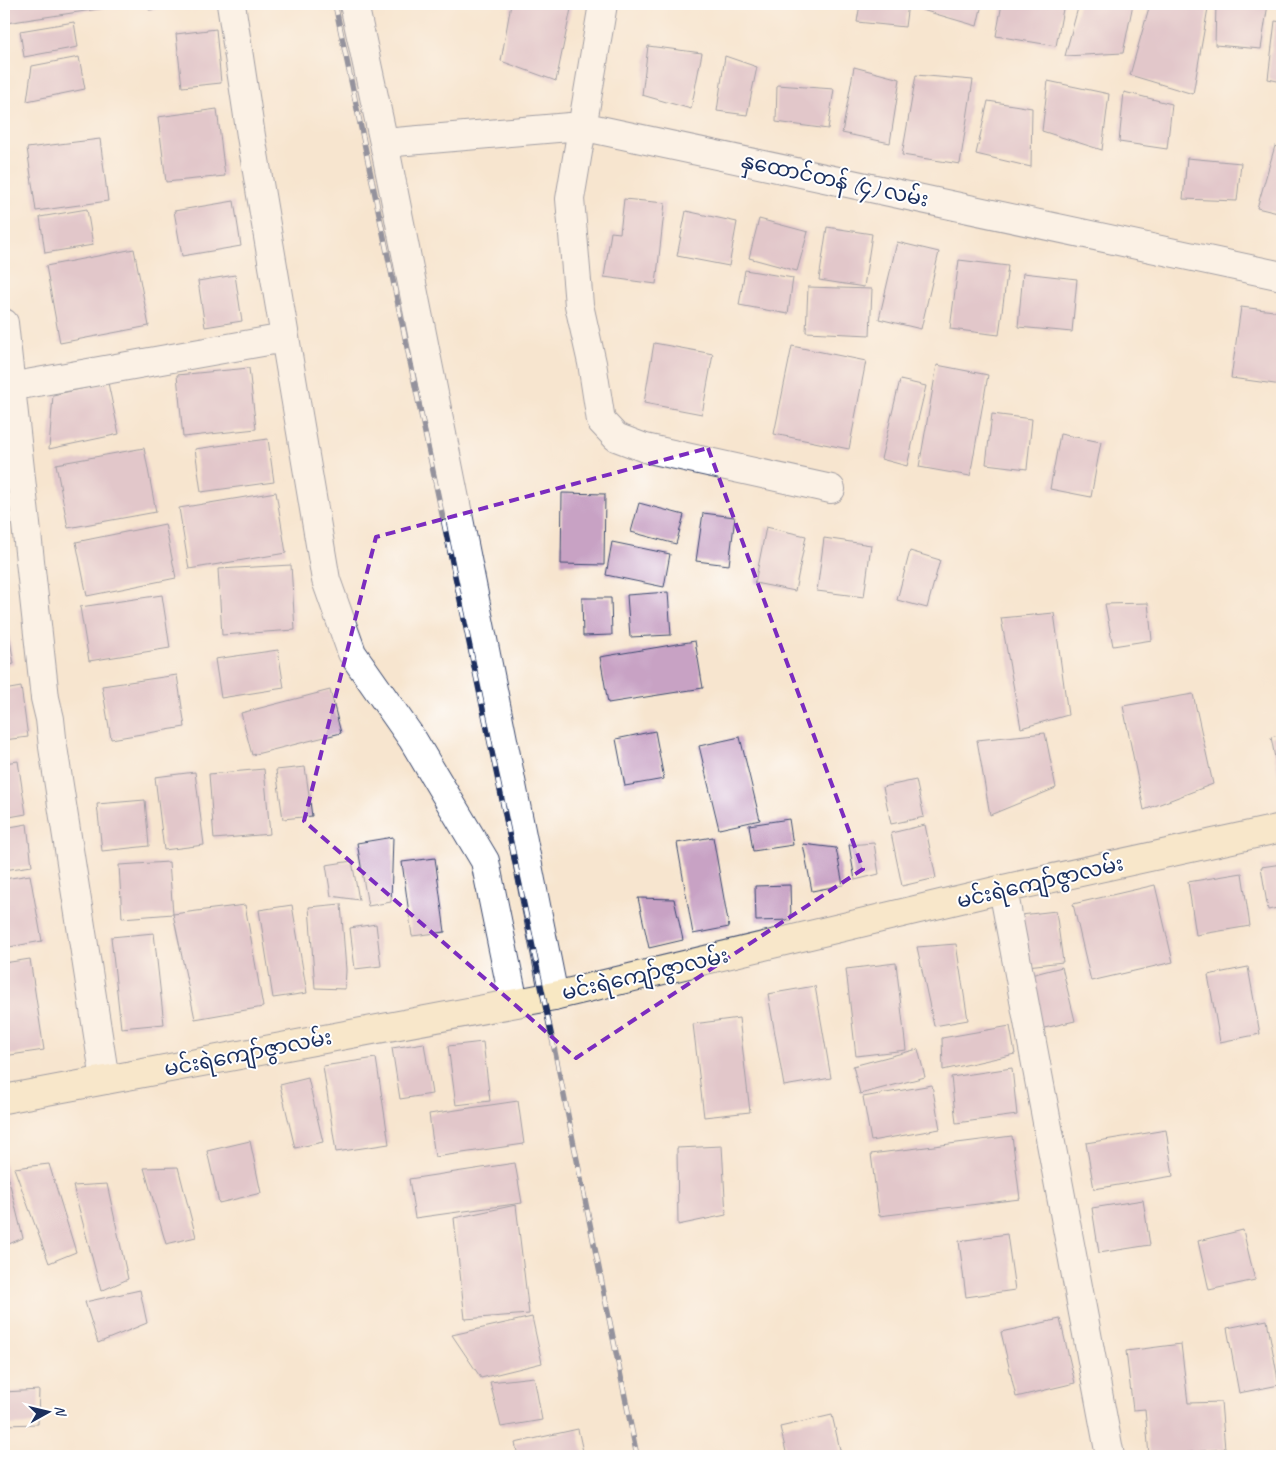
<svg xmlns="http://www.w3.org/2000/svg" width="1286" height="1460" font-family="Caveat,'Noto Sans Myanmar',sans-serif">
  <rect width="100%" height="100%" fill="#fff"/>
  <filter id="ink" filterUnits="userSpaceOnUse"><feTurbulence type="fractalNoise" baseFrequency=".02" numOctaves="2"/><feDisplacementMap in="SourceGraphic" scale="10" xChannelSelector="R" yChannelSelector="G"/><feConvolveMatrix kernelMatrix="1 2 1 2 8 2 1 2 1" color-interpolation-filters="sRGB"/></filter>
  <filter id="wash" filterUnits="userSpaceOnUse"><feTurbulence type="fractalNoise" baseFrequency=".0096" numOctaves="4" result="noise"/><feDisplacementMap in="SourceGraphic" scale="20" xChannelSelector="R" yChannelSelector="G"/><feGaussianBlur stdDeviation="1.12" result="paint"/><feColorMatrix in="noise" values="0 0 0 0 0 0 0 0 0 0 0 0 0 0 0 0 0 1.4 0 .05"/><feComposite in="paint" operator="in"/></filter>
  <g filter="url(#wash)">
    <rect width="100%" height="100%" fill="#f7e5cf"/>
    <g id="blocks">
      <!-- building -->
      <path fill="#c8a2c4" d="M4,4H104L105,8L6,23Z
        M148,4H184V5L149,10Z
        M511,4H572L556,81L501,61Z
        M860,4H908L905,27L857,22Z
        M925,4H982L977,26L922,10Z
        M1002,4H1064L1056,46L996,36Z
        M1079,4H1133L1123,53L1065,56Z
        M1150,4H1192L1208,8L1193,94L1130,75Z
        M1216,4H1268L1261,49L1215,45Z
        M1275,21L1282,22V82L1268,79Z
        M74,22L78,47L24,57L20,31Z
        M216,29L221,83L182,87L176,34Z
        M648,46L702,53L691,109L642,95Z
        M725,56L757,67L747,115L717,111Z
        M79,57L85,89L27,101L32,66Z
        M854,67L900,79L890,143L842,133Z
        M916,75L973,80L960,164L902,155Z
        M1048,81L1109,94L1102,150L1042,131Z
        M777,85L834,89L828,129L776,122Z
        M1124,92L1172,104L1167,149L1119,142Z
        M988,101L1032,108L1031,167L976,154Z
        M217,109L225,176L166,182L158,117Z
        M100,139L108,201L36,211L27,148Z
        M1275,146L1282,148V214L1257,208Z
        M1187,158L1241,163L1237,201L1183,199Z
        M624,199L665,203L656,284L604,277L611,232L620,233Z
        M234,201L241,246L182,256L174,211Z
        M87,209L93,245L45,253L40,217Z
        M686,211L737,222L729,266L677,256Z
        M759,219L808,232L797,271L749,258Z
        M827,227L872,234L864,287L819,280Z
        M897,242L939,252L921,329L879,319Z
        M134,249L149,326L60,343L46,266Z
        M959,260L1008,266L999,335L950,329Z
        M745,270L793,278L788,314L739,305Z
        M1023,273L1077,279L1072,332L1018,327Z
        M235,275L242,321L205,327L198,281Z
        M808,287L872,289L870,335L806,332Z
        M1241,307L1282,312V385L1231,378Z
        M654,343L713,354L702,414L644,403Z
        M792,346L866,361L849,449L774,434Z
        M937,365L988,375L970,476L919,467Z
        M249,368L256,429L183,437L177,375Z
        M900,380L926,386L907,466L881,459Z
        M108,383L119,434L49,449L53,395Z
        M992,414L1032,419L1027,469L986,464Z
        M1060,434L1101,442L1091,497L1050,489Z
        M268,439L274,482L201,492L195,449Z
        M144,448L156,512L68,528L56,464Z
        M276,492L286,553L189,569L179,508Z
        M562,493L605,494L604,565L561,564Z
        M639,503L684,515L676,544L631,532Z
        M703,513L735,517L729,565L696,561Z
        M165,524L176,578L87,596L76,542Z
        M766,527L806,536L795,591L755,583Z
        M824,538L871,545L864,597L817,591Z
        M612,542L670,554L664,587L606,575Z
        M910,551L940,560L927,608L897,600Z
        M291,565L295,630L222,635L218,569Z
        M668,592L671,635L630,637L627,595Z
        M162,595L170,648L89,661L80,607Z
        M582,598H611L612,635L583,636Z
        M1148,603L1152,640L1113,646L1105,604Z
        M1054,613L1068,715L1021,728L1001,618Z
        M4,628H8L14,664L4,666Z
        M695,641L703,688L608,703L600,657Z
        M278,650L284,688L221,698L215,659Z
        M177,675L185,727L111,739L102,686Z
        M21,687L28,737L4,740V690Z
        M330,690L341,733L252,755L241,713Z
        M1193,694L1213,784L1144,810L1123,706Z
        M655,731L664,779L625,786L616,739Z
        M1045,733L1056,788L990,815L977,740Z
        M1282,734V789H1281L1271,737Z
        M740,737L760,820L719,829L699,746Z
        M18,761L26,814L4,818V763Z
        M305,767L312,816L283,819L276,770Z
        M264,769L270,834L214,839L209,774Z
        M195,772L204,845L164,850L155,777Z
        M916,780L924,817L891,824L883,787Z
        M145,800L149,846L102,851L97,804Z
        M789,819L793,845L753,851L749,825Z
        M27,824L32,866L4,870V828Z
        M925,825L936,878L902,886L891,833Z
        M393,837L391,902L368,906L357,843Z
        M713,837L729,927L693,934L677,843Z
        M874,843L879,874L855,880L849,845Z
        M803,844L836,848L843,885L812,891Z
        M435,858L445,932L412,936L402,862Z
        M352,861L359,900L331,896L326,865Z
        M169,862L173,914L245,905L263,1007L195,1019L173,914L122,918L119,865Z
        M1282,864V907L1268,910L1261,867Z
        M1242,873L1250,926L1196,935L1188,882Z
        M30,875L42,941L4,948V879Z
        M790,885L791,920L756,921L755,886Z
        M1155,885L1173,962L1091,981L1073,904Z
        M638,898L674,899L683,940L649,948Z
        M341,904L346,970L345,989L315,988L309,907Z
        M292,905L307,993L273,998L259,910Z
        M1056,911L1063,962L1027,966L1021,915Z
        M376,924L381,966L355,969L350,928Z
        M154,933L164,1024L121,1028L111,937Z
        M956,944L968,1020L934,1026L917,947Z
        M30,959L44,1050L4,1056V963Z
        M896,963L906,1050L856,1056L846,969Z
        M1062,967L1075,1021L1040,1029L1027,976Z
        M1248,967L1260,1034L1220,1042L1208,975Z
        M815,986L831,1078L784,1086L768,994Z
        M739,1018L750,1112L704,1117L693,1024Z
        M1010,1026L1015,1054L943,1070L942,1038Z
        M483,1042L490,1101L456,1105L448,1046Z
        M424,1043L432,1094L400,1099L392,1048Z
        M918,1049L925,1077L860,1094L853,1066Z
        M376,1058L389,1144L336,1152L323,1066Z
        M1012,1068L1017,1115L956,1123L951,1077Z
        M308,1078L323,1142L295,1148L280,1085Z
        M932,1085L940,1129L871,1141L863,1097Z
        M518,1101L524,1144L435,1157L429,1114Z
        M1166,1130L1173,1176L1094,1189L1086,1143Z
        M1012,1136L1020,1199L879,1216L871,1154Z
        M250,1141L261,1193L219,1203L207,1151Z
        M722,1146L726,1215L678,1225L677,1148Z
        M4,1160L23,1238L4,1246Z
        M515,1163L522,1203L415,1218L409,1179Z
        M49,1164L76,1252L49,1263L14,1168Z
        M178,1167L196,1237L166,1244L144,1168Z
        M107,1184L128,1279L101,1291L73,1186Z
        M1143,1200L1150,1245L1099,1253L1092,1208Z
        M516,1205L529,1314L465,1319L454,1218Z
        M1243,1230L1255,1280L1209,1290L1198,1241Z
        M1007,1234L1015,1290L966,1297L959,1241Z
        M140,1290L147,1323L98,1343L85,1302Z
        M532,1317L542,1363L481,1378L452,1335Z
        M1060,1319L1075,1383L1016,1397L1001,1332Z
        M1267,1320L1279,1385L1239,1393L1227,1328Z
        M1181,1344L1188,1403L1221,1402L1225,1449L1149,1456L1145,1409L1133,1410L1126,1351Z
        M534,1377L542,1420L501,1427L490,1382Z
        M39,1390L38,1424L4,1425V1392Z
        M832,1415L841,1454L833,1456H787L780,1427Z
        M578,1429L584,1456H518L515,1443Z"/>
    </g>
  </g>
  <g filter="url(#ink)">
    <use href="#blocks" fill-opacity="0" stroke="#3c4a6f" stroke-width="1"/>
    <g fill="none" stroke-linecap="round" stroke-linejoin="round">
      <!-- street casing -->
      <g stroke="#3c4a6f" stroke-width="30">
        <path id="street" d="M231,4L251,136L326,580L352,653L413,740L485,861L514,1003
          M354,4L384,143L554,996
          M603,4L570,199L579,305L592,363L601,421L616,437L645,448L831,489
          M384,143L581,126L1282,276
          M4,323L45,698L50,719L53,747L105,1080
          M4,388L285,338
          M1003,889L1110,1456"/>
      </g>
      <!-- secondary casing -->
      <g stroke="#3c4a6f" stroke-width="30">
        <path id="secondary" d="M4,1099L554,996L1003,889L1282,828"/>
      </g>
      <!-- street -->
      <use href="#street" stroke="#fff" stroke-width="28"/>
      <!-- secondary -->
      <use href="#secondary" stroke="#f8e8c3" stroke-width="28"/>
      <!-- rail casing -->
      <g stroke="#1b2f5e" stroke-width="5.5">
        <path id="rail" d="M335,4L561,1081L637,1456"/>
      </g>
      <!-- rail -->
      <use href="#rail" stroke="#fff" stroke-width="4" stroke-dasharray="11" stroke-linecap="butt"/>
    </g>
  </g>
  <!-- marked area -->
  <path d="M0 0H1286V1460H0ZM708,448L863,869L576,1058L304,821L376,537Z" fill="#f7e5cf" fill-opacity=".55" fill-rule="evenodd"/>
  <path fill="none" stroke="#7b2cbf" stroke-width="4" stroke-dasharray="10 6" stroke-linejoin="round" d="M708,448L863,869L576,1058L304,821L376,537Z"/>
  <g text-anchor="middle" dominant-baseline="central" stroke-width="4" stroke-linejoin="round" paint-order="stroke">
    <!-- street labels -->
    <g font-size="21" fill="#1b2f5e" stroke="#fff">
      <text transform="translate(835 180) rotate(12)">နှထောင်တန် (၄) လမ်း</text>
      <text transform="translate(1040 882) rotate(-13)">မင်းရဲကျော်ဇွာလမ်း</text>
      <text transform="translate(645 974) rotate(-13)">မင်းရဲကျော်ဇွာလမ်း</text>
      <text transform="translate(248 1053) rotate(-11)">မင်းရဲကျော်ဇွာလမ်း</text>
    </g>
  </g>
  <!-- margin -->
  <rect width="1286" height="1460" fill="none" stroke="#fff" stroke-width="20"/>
  <!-- north arrow -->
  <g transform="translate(48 1412) rotate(82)" stroke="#ffffff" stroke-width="4" paint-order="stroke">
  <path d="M0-4L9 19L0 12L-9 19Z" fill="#1b2f5e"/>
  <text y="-8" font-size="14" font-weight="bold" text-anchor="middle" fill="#1b2f5e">N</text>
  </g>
</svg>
